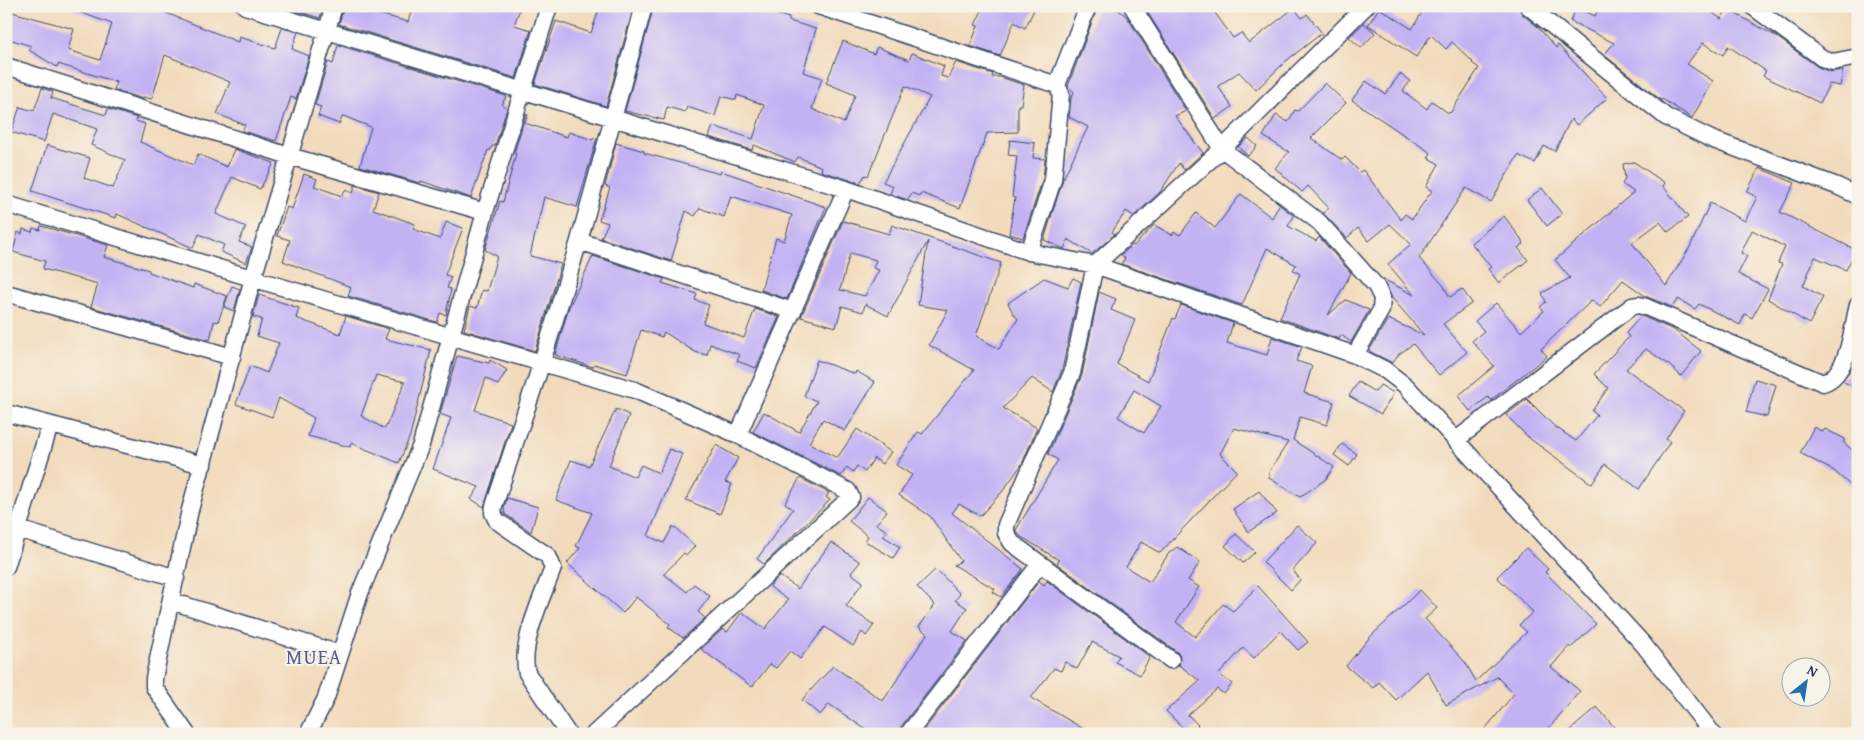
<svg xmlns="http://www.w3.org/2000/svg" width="1864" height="740" font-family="'Gentium Book Plus',serif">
  <rect width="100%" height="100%" fill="#f7f3e8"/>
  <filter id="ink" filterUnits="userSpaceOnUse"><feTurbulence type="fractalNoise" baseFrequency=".02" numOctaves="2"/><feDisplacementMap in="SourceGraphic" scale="10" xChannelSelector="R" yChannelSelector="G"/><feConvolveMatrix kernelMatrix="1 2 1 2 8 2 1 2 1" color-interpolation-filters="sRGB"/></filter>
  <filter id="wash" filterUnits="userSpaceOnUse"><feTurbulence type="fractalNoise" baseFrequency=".0096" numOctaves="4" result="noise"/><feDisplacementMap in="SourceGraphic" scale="20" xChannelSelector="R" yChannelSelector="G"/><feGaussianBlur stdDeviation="1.12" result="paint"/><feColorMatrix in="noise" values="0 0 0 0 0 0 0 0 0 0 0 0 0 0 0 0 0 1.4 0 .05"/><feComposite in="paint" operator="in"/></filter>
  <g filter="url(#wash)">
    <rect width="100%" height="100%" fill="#f2dbbc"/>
    <g id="blocks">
      <!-- building -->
      <path fill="#c2b2f4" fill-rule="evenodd" d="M68,6H149L238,42L239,37L275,48L282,28L298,32L292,49L309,56L296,99L291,97L276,141L242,131L245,125L217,114L230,82L165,55L152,99L143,97V99L114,90L116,82L58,64L57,67L29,50L31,46L6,38V28L12,12L74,29L68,50L100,60L112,24L68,8Z
        M280,6H323L320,18Z
        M344,6H366L365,10L408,22L413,6H521L514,25L531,30L516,78L339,24Z
        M600,6H625L633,9L606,106L535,84L556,21L591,33Z
        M654,6H725L747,11L748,6H750L789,18V21L816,29L803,72L822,78L812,109L844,123L855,95L826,83L843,41L874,54L877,47L909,60L912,53L944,66L941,76L948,78L956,62L993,74L992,77H1000L1024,85L1021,105H1018V132L987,133L960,208L921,193L920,196L911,193L908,200L890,194L893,186L883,182L930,97L905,86L868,176L865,175L860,183L821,171L822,167L798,157L795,162L754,145L752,150L709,137L713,126L753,139L764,105L737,95L736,100L721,96L715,116L687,107L685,112L667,107L664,120L625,111Z
        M984,6H1036L1025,28L1014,22L1000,56L970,46L978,26L975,25Z
        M1098,6H1114L1127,17L1186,111L1175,116L1203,153L1184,170L1179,163L1160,192L1134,216L1126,211L1112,232L1115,234L1092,254L1068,239L1064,249L1044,240L1063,179L1088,127L1069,117L1071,98L1074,92L1068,86Z
        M1150,6H1203L1209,13L1213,10L1233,38L1241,33L1249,43L1294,8L1302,18L1307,14L1322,33L1286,61L1256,90L1239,72L1218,86L1232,107L1215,119L1146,10Z
        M1426,6H1518L1522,14L1538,27L1556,48L1558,45L1607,98L1577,125L1571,119L1555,151L1544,146L1535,163L1518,155L1491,202L1466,188L1419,258L1443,285L1450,297L1462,289L1472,303L1443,324L1467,352L1439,375L1413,344L1399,354L1393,363L1369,351L1388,319L1424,335L1392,298L1383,279L1414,295L1388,264L1411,244L1390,224L1369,241L1358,228L1347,238L1323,213L1329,208L1308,186L1302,192L1275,168L1289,152L1263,136L1276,115L1288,122L1295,110L1298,111L1325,83L1346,103L1311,138L1342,160L1345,157L1360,172L1363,170L1401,220L1405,214L1412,219L1432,191L1426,187L1439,164L1428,158L1431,153L1352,100L1366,81L1385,94L1400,74L1410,81L1403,91L1427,109L1432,101L1448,113L1451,112L1479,68L1472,63L1473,62L1452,42L1446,49L1431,35L1416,57L1368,25L1379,8L1412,29Z
        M1600,6H1704L1721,19L1727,9L1774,35L1818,67L1830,72L1843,70L1840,86L1829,84L1820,103L1763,76L1766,71L1728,46L1723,55L1703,43L1687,64L1713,81L1692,118L1662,99L1661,100L1604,55L1614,43L1570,21L1577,7L1595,16Z
        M1364,23L1375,33L1361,48L1349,37Z
        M338,45L506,96L502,105L507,108L495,146H492L490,151L488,150L471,198L421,181L420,183L360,166L371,127L343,116L339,124L318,116L321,107L315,105L328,62L333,64Z
        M42,88L53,92L51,98L106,115L108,109L137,118L136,121L145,124L140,142L193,165L198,154L227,167L234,149L274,163L260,189L232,177L216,214L246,227L239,242L252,247L246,263L221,252L224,245L199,234L193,248L117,214L116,218L32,191L47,145L90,158L84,178L113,188L125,160L91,145L97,129L53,114L44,142L11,132L20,107L34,111Z
        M526,114L528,115L525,123L567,137L569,132L593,140L594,137L597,138L577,207L544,197L530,256L561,264L535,351L464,330L470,306L477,308L482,290L487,291L497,256L485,250L500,201L503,202L516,154L514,153Z
        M1248,138L1257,146L1248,156L1238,147Z
        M1010,140L1035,143L1033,158L1045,159L1043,178L1023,238L1009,234L1015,198L1012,197L1017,156L1008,155Z
        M616,143L644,151V153L720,174L721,171L826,207L787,299L761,290L776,238L784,241L792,215L757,204L731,196L724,217L700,208L695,216L686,211L671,261L601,238L608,223L599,220L610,188L605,186Z
        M1634,162L1665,183L1663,186L1688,217L1668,232L1660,222L1632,243L1666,286L1690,247L1710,203L1745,221L1757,197L1747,192L1759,168L1795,183L1780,212L1856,250L1846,270L1815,257L1803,286L1823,297L1809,324L1768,299L1782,264L1778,263L1785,247L1752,230L1741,253L1747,256L1738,274L1768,289L1752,318L1745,314L1740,325L1699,304L1695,309L1678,299L1672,307L1645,296L1623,280L1600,307L1592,300L1541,349L1547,356L1491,400L1488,397L1470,411L1458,396L1494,366L1472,341L1484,331L1475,321L1496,303L1521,332L1544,311L1540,307L1546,302L1542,293L1570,278L1555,260L1634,192L1622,184L1625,179L1623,164Z
        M304,174L317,179L314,186L342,196L345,190L353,193L355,185L379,192L373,209L415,224L413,229L440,239L446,222L463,228L445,275L451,277L447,288L451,289L446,315L440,313L437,322L348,296L351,287L283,261L290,240L277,236L287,207L292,209Z
        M1542,188L1562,214L1547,226L1527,200Z
        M1241,194L1272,218L1279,205L1281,206L1294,216L1288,226L1316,241L1319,237L1351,273L1328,315L1346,300L1369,310L1351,342L1341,335L1339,339L1280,318L1300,274L1293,270L1296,265L1267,248L1242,305L1121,264L1125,258L1121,255L1132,245L1134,246L1154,225L1172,235L1174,232L1180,235L1196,213L1215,228Z
        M1504,216L1524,243L1518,248L1528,260L1499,283L1488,269L1491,267L1471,243Z
        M843,221L889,234L892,225L1001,263L976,336L999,349L1018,319L1013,313L1008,303L1044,278L1068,287L1073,278L1081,282L1062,370L1053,392L1032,378L1003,408L1037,428L1022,464L1002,492L980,516L959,504L952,513L1023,569L1001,597L993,592L995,589L954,565L961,561L930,516L899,495L912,475L896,465L918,432L922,434L974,370L929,345L948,310L918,305L928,241L888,316L865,304L863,312L842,306L836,327L801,317ZM850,253L876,260L873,268L879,270L865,296L840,290Z
        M41,226L108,245L104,257L149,270V272L193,288L194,284L227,296L218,322L214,321L210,340L91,307L98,284L43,269L45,261L13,252L18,232L22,234L23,229L32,232L33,228L40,230Z
        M593,256L664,279L662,283L697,294L695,300L709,305L703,323L744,338L755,309L779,317L756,368L737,361L740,355L710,344L707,355L695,352L664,332L662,337L641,330L627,374L594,364L593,367L555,355L569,307Z
        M232,286L240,289L234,311L224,307Z
        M1099,292L1116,299L1111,310L1135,320L1117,364L1148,381L1173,318L1175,319L1181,305L1233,323L1227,343L1267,355L1272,337L1302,347L1296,361L1312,366L1304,393L1334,402L1327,425L1300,417L1293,440L1334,467L1326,479L1300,497L1269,478V472L1288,442L1234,428L1220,454L1237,471L1160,553L1141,542L1126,567L1150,582L1169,553L1177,547L1200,562L1188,580L1199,587L1176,622L1195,637L1223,604L1233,611L1258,586L1308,642L1298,650L1280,631L1254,658L1243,648L1219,674L1232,684L1224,694L1217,689L1188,715L1198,725L1189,734L1166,711L1200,681L1179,665L1180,656L1177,652L1057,564L1059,560L1020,536L1016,530L1058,460L1048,454L1082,375ZM1134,390L1161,406L1144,433L1118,417Z
        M259,295L299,308L296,318L340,334L346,316L389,329L385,339L431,350L410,436L399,463L351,443L350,447L308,436L314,418L279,398L272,417L236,404L250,366L267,373L279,343L257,336L262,319L253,317ZM376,375L405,382L385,429L361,416Z
        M1641,316L1674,330L1701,351L1681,376L1668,364L1646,349L1626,369L1684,411L1666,439L1670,442L1639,489L1605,464L1592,484L1529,438L1506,415L1527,399L1554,426L1576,441L1597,415L1592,411L1608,388L1594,374L1629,337L1626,333Z
        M1858,352V389L1842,381L1853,366Z
        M457,356L489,363L490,360L507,370L498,385L486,378L475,410L511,423L484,507L471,499L479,487L433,469L451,418L440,414Z
        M817,360L855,374L856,371L875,382L845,431L823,419L809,443L837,458L857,429L891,452L882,464L874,458L865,472L857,466L853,472L847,467L841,476L753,432L764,412L799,432L817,401L804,396Z
        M1755,379L1776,385L1767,417L1746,412Z
        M1358,382L1375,392L1380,385L1394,393L1381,414L1349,396Z
        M616,409L629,415L609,466L635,477L641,465L659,473L669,449L682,454L648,536L664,543L673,526L695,546L687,555L684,553L664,574L687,592L694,584L710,596L698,612L705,618L683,638L668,627L670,624L636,597L623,613L567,563L580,548L576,546L592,513L556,500L571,460L589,466Z
        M1814,427L1823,432L1825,429L1845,439L1843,442L1858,455V492L1834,471L1800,453Z
        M1342,444L1357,454L1349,466L1334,455Z
        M716,445L738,458L725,482L732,484L720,514L686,500Z
        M800,478L829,493L826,497L830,500L764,564L757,559L793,509L785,503Z
        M1259,491L1277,513L1248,532L1233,509Z
        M868,497L887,511L876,524L887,531L883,536L900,547L893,558L865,541L868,536L849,521Z
        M507,498L538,507L531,532L505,514L504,508Z
        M1297,525L1317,543L1293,570L1300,580L1291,590L1263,562Z
        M1236,534L1255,552L1243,563L1225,546Z
        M831,542L860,562L851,573L863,582L846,606L874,625L866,636L862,632L853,646L825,627L800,659L790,651L776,668L770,664L752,687L701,649L723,629L727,632L742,612L765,629L788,600L770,587L772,583L780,576L798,589Z
        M1526,548L1548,569L1545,572L1596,624L1571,648L1569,646L1551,667L1580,691L1544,734H1481L1514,694L1497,677L1446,705L1427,671L1396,700L1379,682L1373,688L1346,666L1370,637L1420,590L1437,608L1425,619L1465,662L1476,681L1527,632L1519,625L1533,612L1497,577Z
        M936,569L960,594L955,600L967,608L952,631L967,641L900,728L898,734H872L829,704L820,715L802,700L833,666L883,701L927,634L919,627L935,605L917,587Z
        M1039,581L1044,585L1047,581L1150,657L1140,675L1115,662L1119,656L1092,642L1077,669L1065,662L1061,671L1054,668L1031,698L1092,734H1040L1030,728L1026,734H921Z
        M1597,707L1620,734H1566Z"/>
    </g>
  </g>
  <g filter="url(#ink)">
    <use href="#blocks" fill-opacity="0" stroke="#3b496c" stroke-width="1"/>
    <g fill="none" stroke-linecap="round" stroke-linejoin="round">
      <!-- minor casing -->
      <g stroke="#3b496c" stroke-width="19">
        <path id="minor" d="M245,6L846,189L1029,252L1095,265L1355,355L1385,370L1406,386L1643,644L1713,734
          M818,6L1057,85L1061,94L1053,180L1029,252
          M1132,6L1222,149L1319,222L1376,286L1382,298L1381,310L1355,355
          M1528,6L1666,117L1711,139L1837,186L1858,196
          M1752,6L1822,58L1833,62L1858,57
          M6,66L289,156L485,212
          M1057,85L1088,6
          M6,204L315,297L635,390L738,435L848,491L851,497L594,734
          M579,241L793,311
          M6,293L232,357
          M6,413L203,465
          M738,435L846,189
          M1456,440L1632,306L1639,305L1646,307L1823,383C1849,375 1852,328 1858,305
          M18,529L176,578
          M6,567L50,425
          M171,601L340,654
          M1171,660L1012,543L1006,533V525L1072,373L1095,265L1222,149L1366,6
          M187,734L154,687V678L190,510L253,278L334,6
          M308,734L326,698L360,593L421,445L485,212L549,6
          M568,734L527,673C519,644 543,596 553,568L548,556L497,521L493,513L494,506L542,362L579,241L644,6
          M908,734L1040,564"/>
      </g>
      <!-- minor -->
      <use href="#minor" stroke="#fff" stroke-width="16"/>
    </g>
  </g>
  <g text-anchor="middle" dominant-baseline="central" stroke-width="4.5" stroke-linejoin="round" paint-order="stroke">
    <!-- quarter labels -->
    <g font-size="20" letter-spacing="1" fill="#555d92" stroke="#f7f3e8">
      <text x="314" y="656">MUEA</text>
    </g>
  </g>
  <!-- margin -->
  <rect width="1864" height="740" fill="none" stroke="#f7f3e8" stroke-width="25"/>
  <!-- north arrow -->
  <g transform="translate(1806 682) rotate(30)"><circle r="24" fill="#f7f3e8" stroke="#9fa5b1"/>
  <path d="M0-4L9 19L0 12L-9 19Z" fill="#1f6fb2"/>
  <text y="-8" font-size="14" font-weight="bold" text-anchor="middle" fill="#1b2f5e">N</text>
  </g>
</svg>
